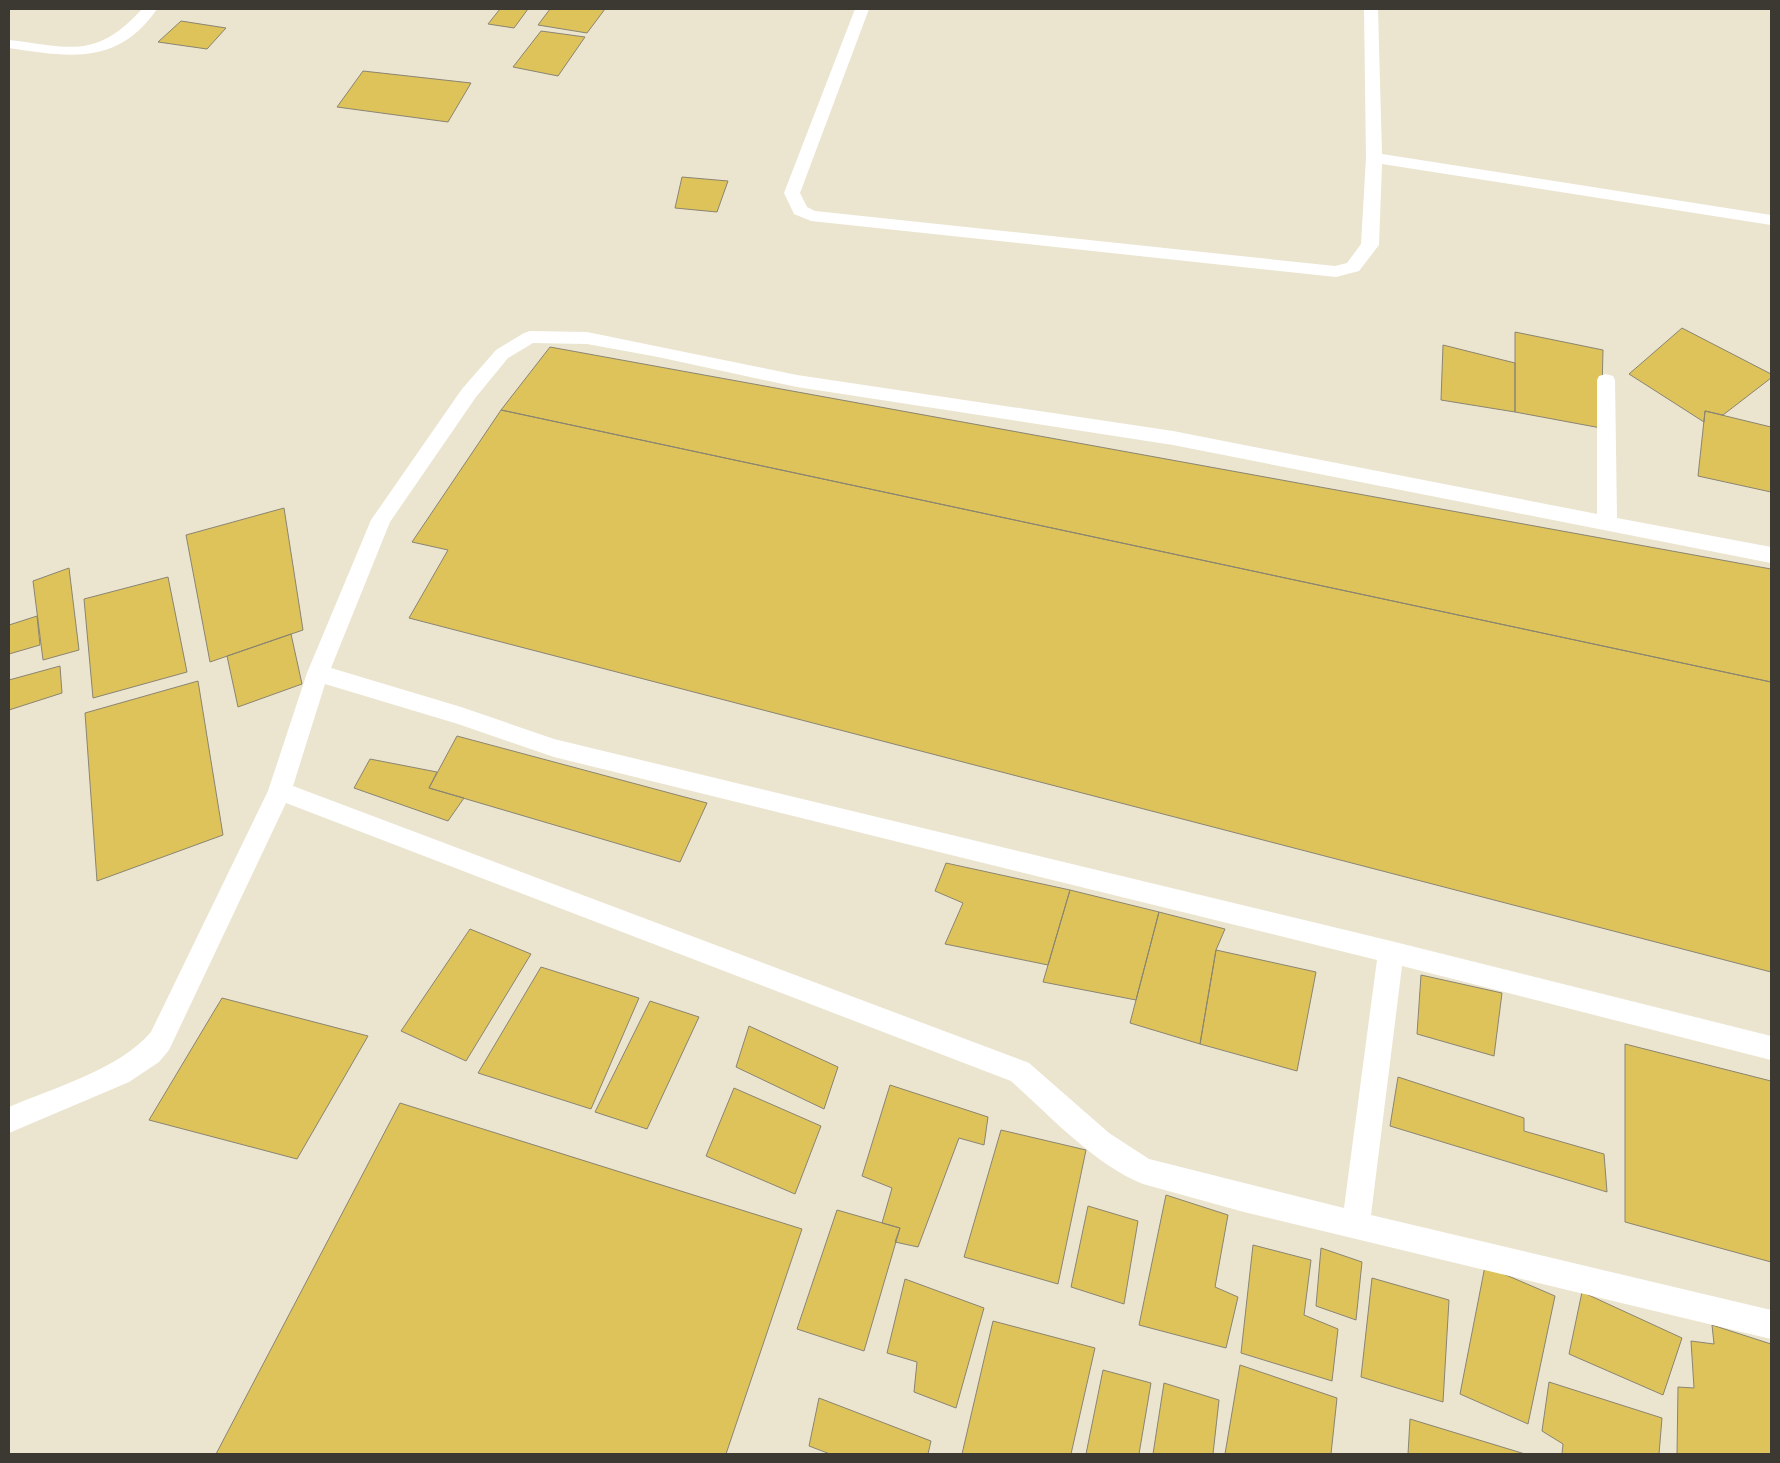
<svg xmlns="http://www.w3.org/2000/svg" width="1780" height="1463" font-family="'DM Sans',sans-serif">
  <rect width="100%" height="100%" fill="#ebe5d0"/>
  <!-- building -->
  <path fill="#dec25a" stroke="#8a8572" d="M500,9H528L514,28L488,24Z
    M550,9H605L587,33L538,25Z
    M181,21L226,28L207,49L158,42Z
    M541,31L585,37L558,76L513,67Z
    M363,71L471,83L448,122L337,107Z
    M682,177L728,181L717,212L675,208Z
    M1682,328L1771,374V378L1723,415L1705,411L1704,422L1629,374Z
    M1515,332L1603,350L1601,428L1515,412Z
    M1443,345L1515,363V412L1441,400Z
    M550,347L1771,569V682L501,410Z
    M501,410L1771,682V972L409,618L448,550L412,542Z
    M1705,411L1771,427V492L1698,476Z
    M284,508L303,630L210,662L186,535Z
    M69,568L79,650L43,660L33,581Z
    M168,577L187,672L93,698L84,599Z
    M37,616L40,645L9,654V625Z
    M291,634L302,684L238,707L227,656Z
    M60,666L62,693L9,710V680Z
    M198,681L223,835L97,881L85,713Z
    M457,736L707,803L680,862L429,788Z
    M370,759L437,772L429,788L464,798L448,821L354,788Z
    M946,863L1070,890L1048,965L945,944L963,903L935,891Z
    M1070,890L1159,912L1136,1000L1043,982Z
    M1159,912L1225,929L1216,950L1200,1044L1130,1023Z
    M470,929L531,954L466,1061L401,1031Z
    M1216,950L1316,972L1297,1071L1200,1044Z
    M541,967L639,998L591,1109L478,1073Z
    M1421,975L1502,993L1494,1056L1417,1034Z
    M222,998L368,1036L297,1159L149,1120Z
    M650,1001L699,1017L647,1129L595,1112Z
    M749,1026L838,1067L824,1109L736,1067Z
    M1625,1044L1771,1081V1262L1625,1222Z
    M1398,1077L1524,1118V1131L1604,1154L1607,1192L1390,1126Z
    M890,1085L988,1117L984,1145L959,1138L918,1247L895,1242L900,1228L882,1223L892,1188L862,1176Z
    M734,1088L821,1126L795,1194L706,1156Z
    M400,1103L802,1229L726,1454H216Z
    M1001,1130L1086,1150L1058,1284L964,1257Z
    M1166,1195L1228,1215L1215,1287L1238,1297L1226,1348L1139,1325Z
    M1088,1206L1138,1221L1124,1304L1071,1287Z
    M837,1210L900,1228L864,1351L797,1329Z
    M1253,1245L1311,1260L1304,1315L1338,1329L1332,1381L1241,1353Z
    M1321,1248L1362,1262L1356,1320L1316,1306Z
    M1485,1266L1555,1296L1528,1424L1460,1394Z
    M1372,1278L1449,1300L1443,1402L1361,1377Z
    M905,1279L984,1308L956,1408L914,1392L917,1362L887,1353Z
    M1582,1292L1682,1338L1663,1395L1569,1354Z
    M993,1321L1095,1348L1071,1454H962Z
    M1712,1325L1771,1344V1454H1677L1678,1387L1694,1388L1691,1341L1714,1344Z
    M1240,1365L1337,1398L1331,1454H1225Z
    M1103,1370L1151,1383L1139,1454H1086Z
    M1549,1382L1662,1418L1659,1454H1562L1563,1444L1542,1431Z
    M1164,1383L1219,1400L1213,1454H1153Z
    M819,1398L931,1441L928,1454H830L809,1446Z
    M1410,1419L1525,1454H1408Z"/>
  <g fill="none" stroke-linecap="round" stroke-linejoin="round">
    <!-- service -->
    <path fill="#fff" fill-rule="evenodd" d="M142,9H157C118,66 69,57 9,48V40C70,47 96,60 142,9Z
      M855,9H869L800,193L807,207L815,211L1335,266L1347,263L1361,244L1366,158L1364,9H1378L1382,154L1771,215V225L1382,164L1379,245L1359,271L1336,277L811,221L794,214L784,193Z
      M530,331L587,332L797,375L1173,431L1597,514V380L1599,376L1606,374L1613,376L1615,380L1617,518L1771,547V563L1173,445L797,387L658,357L587,344L533,343L508,358L476,397L390,522L331,668L461,707L554,739L1391,941L1771,1036V1060L1402,966L1371,1215L1771,1310V1339L1244,1212L1143,1184C1095,1165 1049,1115 1011,1081L286,803L169,1050L159,1062L129,1082L9,1133V1107C53,1088 120,1069 151,1032L268,791L307,673L371,520L462,389L496,350L524,333ZM325,684L458,724L554,757L1377,960L1344,1208L1149,1159L1109,1133L1029,1063L293,786Z"/>
  </g>
  <!-- border -->
  <rect width="1780" height="1463" fill="none" stroke="#3b3931" stroke-width="20"/>
</svg>
